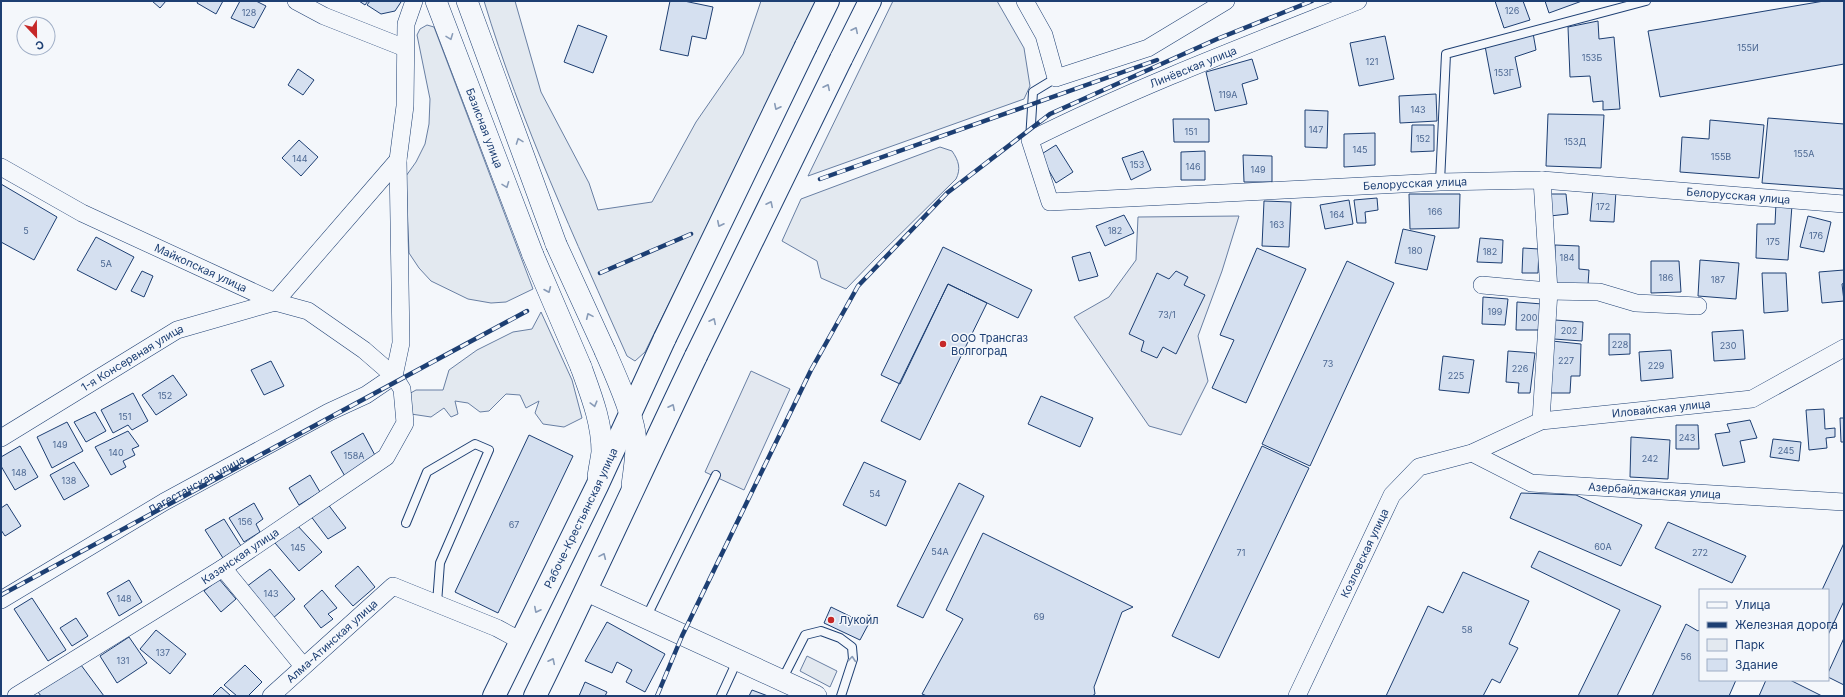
<svg xmlns="http://www.w3.org/2000/svg" width="1845" height="697" font-family="Inter,sans-serif">
  <rect width="100%" height="100%" fill="#f4f7fb"/>
  <!-- green -->
  <path fill="#e3e9f0" stroke="#687fa3" d="M484,1H515L541,92L589,183L598,210L652,202L696,122L743,54L761,1H818L645,352L635,361L627,356C575,239 521,123 484,1Z
    M893,1H997L1024,48L1030,86L1024,99L808,176Z
    M427,25L434,27L533,289L506,302L491,303L468,299L431,281L419,268L409,253L406,176L416,162L425,144L429,124L430,99L417,35L420,29Z
    M940,147L952,151C959,161 961,169 956,179L874,260L846,289L821,278L817,261L782,241L801,199Z
    M541,312L572,380L582,418L564,427L543,424L535,413L539,401L526,408L520,395L506,394L489,411L480,412L468,403L455,401L458,414L451,417L444,408L431,417L411,414L407,395L416,390H443L449,370L477,350L513,332L532,329Z
    M807,656L837,671L830,687L800,671Z"/>
  <!-- parking -->
  <path fill="#e3e8f0" stroke="#687fa3" d="M1239,216L1222,271L1198,336L1208,381L1181,435L1149,426L1074,317L1109,297L1136,260L1138,217Z
    M751,371L790,389L744,490L705,472Z"/>
  <!-- building -->
  <path fill="#d5e0f0" stroke="#1d3f73" d="M152,1H166L160,8Z
    M198,1H223L216,14L197,3Z
    M240,1H256L266,6L254,28L231,18Z
    M359,1H368L365,5Z
    M370,1H400L401,2L395,11L381,14L367,5Z
    M670,1H684L713,7L706,39L692,36L688,56L660,50Z
    M1495,1H1523L1530,20L1504,28Z
    M1545,1H1582L1549,13Z
    M1824,1H1844V64L1660,97L1648,31Z
    M1598,21L1599,39L1614,37L1620,109L1603,110V101L1593,102L1590,76L1570,77L1568,27Z
    M578,25L607,36L593,73L564,62Z
    M1533,33L1536,50L1515,57L1521,87L1494,94L1485,46Z
    M1385,36L1394,79L1359,86L1350,43Z
    M1252,59L1258,79L1242,84L1247,104L1215,111L1206,72Z
    M298,69L314,80L303,95L288,85Z
    M1436,94L1437,121L1400,123L1399,96Z
    M1305,110L1328,111L1327,148L1305,147Z
    M1548,114L1604,115L1601,168L1546,166Z
    M1768,118L1844,124V189L1762,183Z
    M1173,119H1209V142H1174Z
    M1710,120L1764,125L1759,178L1680,172L1682,137L1709,139Z
    M1412,125H1434V151L1411,152Z
    M1375,133V165L1344,167V134Z
    M299,140L318,157L301,176L282,158Z
    M1056,145L1073,172L1056,183L1040,155Z
    M1143,151L1151,170L1131,180L1122,158Z
    M1205,151V180H1181V152Z
    M1243,155L1272,156V182H1244Z
    M1,184L57,217L34,260L1,242Z
    M1593,189L1616,191L1614,222L1590,221Z
    M1409,194H1460L1459,228L1410,229Z
    M1549,194H1566L1568,214L1550,216Z
    M1377,198L1378,210L1365,212L1366,223H1357L1354,200Z
    M1349,200L1353,224L1325,229L1320,205Z
    M1264,201L1291,202L1289,247L1262,246Z
    M1776,203L1792,205L1788,260L1756,258L1757,224H1775Z
    M1124,215L1134,233L1105,246L1096,226Z
    M1808,216L1831,222L1824,252L1800,247Z
    M1403,229L1435,236L1427,270L1395,263Z
    M96,237L134,257L116,290L77,270Z
    M1480,238L1503,240L1502,263L1477,262Z
    M1555,245L1579,246V269L1589,270L1588,285H1554Z
    M943,247L1032,290L1018,318L948,284L900,384L881,375Z
    M1257,248L1306,269L1246,403L1212,388L1234,340L1220,335Z
    M1523,248L1539,249L1538,273H1522Z
    M1090,252L1098,276L1079,281L1072,257Z
    M1700,260L1739,263L1736,299L1698,296Z
    M1347,261L1394,283L1310,466L1262,444Z
    M1651,261H1679L1681,292L1651,293Z
    M1844,270V283L1842,284L1844,301L1822,303L1819,272Z
    M142,271L153,276L144,297L131,291Z
    M1176,271L1188,277L1184,285L1205,295L1176,354L1163,347L1157,358L1141,351L1144,341L1129,334L1157,273L1169,279Z
    M1762,273H1786L1788,311L1764,313Z
    M948,284L987,303L920,440L881,421Z
    M1483,297L1508,299L1505,325L1482,324Z
    M1517,302L1542,304L1540,330H1516Z
    M1555,320L1583,322L1582,341L1554,339Z
    M1743,330L1745,359L1714,361L1712,332Z
    M1609,334H1630V354L1609,355Z
    M1552,341L1581,344L1580,376H1571L1570,393H1548Z
    M1671,350L1673,378L1641,381L1639,352Z
    M1508,351L1535,353L1530,393H1518L1519,383L1506,382Z
    M1443,356L1474,360L1469,393L1439,390Z
    M271,361L284,386L264,395L251,370Z
    M173,375L187,395L156,415L142,395Z
    M133,393L148,421L132,430L128,425L113,433L101,410Z
    M1041,396L1093,418L1080,447L1028,424Z
    M1824,409L1825,429L1835,428V437L1826,438L1827,448L1809,450L1806,410Z
    M95,412L106,431L86,442L74,422Z
    M1840,418H1844V442H1841Z
    M1750,420L1757,438L1740,441L1745,462L1723,466L1715,434L1730,432L1727,424Z
    M67,422L83,451L52,468L37,437Z
    M1676,425H1698L1699,449H1676Z
    M128,431L139,446L132,449L135,455L123,461L126,467L111,475L95,447Z
    M363,433L377,459L346,478L331,452Z
    M529,435L573,456L498,613L455,592Z
    M1631,437L1670,440L1668,479L1630,477Z
    M1773,439L1801,442L1799,461L1770,457Z
    M20,446L38,477L15,490L1,466V457Z
    M1262,446L1309,468L1219,658L1172,636Z
    M74,462L89,486L64,500L50,475Z
    M864,462L906,481L886,526L843,505Z
    M310,475L320,492L299,505L289,488Z
    M959,483L984,496L923,618L897,606Z
    M1521,493L1576,495L1642,525L1621,566L1510,518Z
    M254,503L263,519L256,524L260,532L244,542L229,518Z
    M327,503L346,528L328,539L310,515Z
    M7,504L21,526L5,536L1,530V508Z
    M224,519L241,546L223,558L205,530Z
    M1668,522L1746,556L1732,583L1655,548Z
    M296,524L322,552L299,571L275,543Z
    M983,533L1133,607L1122,612L1094,687L1095,694L1092,696H927L922,694L963,619L946,610Z
    M1844,543V601L1828,635V590H1822Z
    M1539,551L1661,606L1617,696H1578L1620,610L1531,567Z
    M358,566L375,587L353,606L335,586Z
    M270,569L295,599L272,619L246,587Z
    M1463,572L1529,601L1509,644L1518,648L1500,683L1492,679L1483,696H1386L1428,606L1443,613Z
    M219,579L236,599L221,612L204,591Z
    M129,580L142,602L119,616L107,593Z
    M322,590L337,608L328,614L333,619L321,628L304,606Z
    M32,598L66,650L48,661L14,609Z
    M831,607L868,625L860,640L824,623Z
    M76,618L88,636L72,646L60,628Z
    M607,622L665,654L645,692L626,682L632,670L617,662L612,673L585,661Z
    M1686,624L1698,631L1700,629V680H1736L1729,696H1652Z
    M156,630L186,654L170,674L140,649Z
    M129,637L147,663L117,683L100,656Z
    M1844,638V685L1828,677V673Z
    M81,665L104,696H41L38,692Z
    M245,665L262,682L248,696H237L224,685Z
    M1766,680H1790L1822,696H1759Z
    M585,682L607,692L605,696H579Z
    M221,687L231,696H212Z
    M752,690L768,696H749Z"/>
  <g fill="none" stroke-linecap="round" stroke-linejoin="round">
    <!-- service casing -->
    <g stroke="#1d3f73" stroke-width="10">
      <path id="service" d="M1030,140L1033,92L1056,78
        M1440,182L1446,54L1646,1
        M406,523L427,472L475,444L489,450L440,563L437,603
        M646,618L716,475
        M782,680L805,635L821,631L840,638L852,647L853,659L841,696
        M721,696L737,661"/>
    </g>
    <!-- minor casing -->
    <g stroke="#1d3f73" stroke-width="18">
      <g id="minor">
        <path d="M296,1L324,16L405,48"/>
        <path d="M1025,1L1044,35L1056,78L1148,48L1226,1"/>
        <path id="s1" d="M1358,1C1247,45 1136,87 1030,140L1050,202L1440,182L1542,180L1844,204"/>
        <path id="s2" d="M1,167L82,213L275,302L308,311L364,350L394,376L402,389L405,423L386,457L223,568L16,696"/>
        <path d="M1482,285L1549,291L1599,292L1636,303L1698,306"/>
        <path d="M394,376L401,343L398,160L405,106L406,24L414,1"/>
        <path d="M1541,421L1549,291L1542,180"/>
        <path id="s3" d="M1,438L177,330L275,302L398,160"/>
        <path id="s4" d="M1472,453L1531,483L1844,502"/>
        <path d="M223,568L303,666"/>
        <path id="s5" d="M1,600L164,502L329,412L366,395L394,376"/>
        <path id="s6" d="M271,696L393,586L497,628L521,641"/>
        <path id="s7" d="M1297,696L1392,495L1419,467L1472,453L1541,421L1752,399L1844,348"/>
      </g>
    </g>
    <!-- tertiary casing -->
    <g stroke="#1d3f73" stroke-width="22">
      <g id="tertiary">
        <path id="s8" d="M436,1L533,255"/>
        <path d="M467,1L556,244"/>
        <path d="M605,351C615,374 631,409 635,433C638,451 634,468 632,486"/>
        <path d="M581,367C591,395 602,422 602,452C601,460 599,469 598,477"/>
        <path d="M587,591L816,696"/>
      </g>
    </g>
    <!-- primary casing -->
    <g stroke="#1d3f73" stroke-width="24">
      <g id="primary">
        <path d="M806,46L828,1"/>
        <path d="M841,59L870,1"/>
        <path id="s9" d="M494,696L597,486L665,338"/>
        <path d="M535,696C590,584 642,469 696,356"/>
      </g>
    </g>
    <!-- service -->
    <use href="#service" stroke="#f4f7fb" stroke-width="8"/>
    <!-- minor -->
    <use href="#minor" stroke="#f4f7fb" stroke-width="17"/>
    <!-- tertiary -->
    <use href="#tertiary" stroke="#f4f7fb" stroke-width="21"/>
    <!-- primary -->
    <use href="#primary" stroke="#f4f7fb" stroke-width="22"/>
    <!-- rail casing -->
    <g stroke="#1d3f73" stroke-width="4.5">
      <path id="rail" d="M820,179L1157,60
        M600,273L691,234
        M1,595L527,311
        M657,696L682,636L811,370L858,286L947,193L1050,114L1217,39L1312,1"/>
    </g>
    <!-- rail -->
    <use href="#rail" stroke="#f4f7fb" stroke-width="3" stroke-dasharray="9" stroke-linecap="butt"/>
    <!-- tertiary-bridge casing -->
    <g stroke="#1d3f73" stroke-width="22" stroke-linecap="butt">
      <path id="tertiary-bridge" d="M556,244L605,351
        M533,255L581,367"/>
    </g>
    <!-- primary-bridge casing -->
    <g stroke="#1d3f73" stroke-width="24" stroke-linecap="butt">
      <path id="primary-bridge" d="M665,338L806,46
        M696,356L841,59"/>
    </g>
    <!-- tertiary-bridge -->
    <use href="#tertiary-bridge" stroke="#f4f7fb" stroke-width="21"/>
    <!-- primary-bridge -->
    <use href="#primary-bridge" stroke="#f4f7fb" stroke-width="22"/>
  </g>
  <!-- one-way arrows -->
  <defs><path id="oneway-chevron" d="M-2-3.5L2.5 0L-2 3.5" fill="none" stroke-width="1.6" stroke-linecap="round" stroke-linejoin="round"/></defs>
  <g stroke="#889bb7">
    <use href="#oneway-chevron" transform="translate(855 30) rotate(-64)"/>
    <use href="#oneway-chevron" transform="translate(450 37) rotate(69)"/>
    <use href="#oneway-chevron" transform="translate(827 87) rotate(-64)"/>
    <use href="#oneway-chevron" transform="translate(777 107) rotate(116)"/>
    <use href="#oneway-chevron" transform="translate(519 141) rotate(-110)"/>
    <use href="#oneway-chevron" transform="translate(506 185) rotate(69)"/>
    <use href="#oneway-chevron" transform="translate(770 204) rotate(-64)"/>
    <use href="#oneway-chevron" transform="translate(720 224) rotate(116)"/>
    <use href="#oneway-chevron" transform="translate(548 290) rotate(67)"/>
    <use href="#oneway-chevron" transform="translate(589 316) rotate(-114)"/>
    <use href="#oneway-chevron" transform="translate(713 321) rotate(-64)"/>
    <use href="#oneway-chevron" transform="translate(594 404) rotate(75)"/>
    <use href="#oneway-chevron" transform="translate(672 407) rotate(-64)"/>
    <use href="#oneway-chevron" transform="translate(603 556) rotate(-66)"/>
    <use href="#oneway-chevron" transform="translate(537 610) rotate(117)"/>
    <use href="#oneway-chevron" transform="translate(852 659) rotate(-85)"/>
    <use href="#oneway-chevron" transform="translate(552 661) rotate(-64)"/>
  </g>
  <!-- markers -->
  <g fill="#c62828" stroke="#f4f7fb" stroke-width="1.5">
    <circle cx="943" cy="344" r="4"/>
    <circle cx="831" cy="620" r="4"/>
  </g>
  <g text-anchor="middle" dominant-baseline="central" stroke-width="3" stroke-linejoin="round" paint-order="stroke">
    <!-- number labels -->
    <g font-size="9" fill="#4b6792">
      <text x="1512" y="10">126</text>
      <text x="249" y="12">128</text>
      <text x="1748" y="47">155И</text>
      <text x="1592" y="57">153Б</text>
      <text x="1372" y="61">121</text>
      <text x="1504" y="72">153Г</text>
      <text x="1228" y="94">119А</text>
      <text x="1418" y="109">143</text>
      <text x="1316" y="129">147</text>
      <text x="1191" y="131">151</text>
      <text x="1423" y="138">152</text>
      <text x="1575" y="141">153Д</text>
      <text x="1360" y="149">145</text>
      <text x="1804" y="153">155А</text>
      <text x="1721" y="156">155В</text>
      <text x="300" y="158">144</text>
      <text x="1137" y="164">153</text>
      <text x="1193" y="166">146</text>
      <text x="1258" y="169">149</text>
      <text x="1603" y="206">172</text>
      <text x="1435" y="211">166</text>
      <text x="1337" y="214">164</text>
      <text x="1277" y="224">163</text>
      <text x="26" y="230">5</text>
      <text x="1115" y="230">182</text>
      <text x="1816" y="235">176</text>
      <text x="1773" y="241">175</text>
      <text x="1415" y="250">180</text>
      <text x="1490" y="251">182</text>
      <text x="1567" y="257">184</text>
      <text x="106" y="263">5А</text>
      <text x="1666" y="277">186</text>
      <text x="1718" y="279">187</text>
      <text x="1495" y="311">199</text>
      <text x="1167" y="314">73/1</text>
      <text x="1529" y="317">200</text>
      <text x="1569" y="330">202</text>
      <text x="1620" y="344">228</text>
      <text x="1728" y="345">230</text>
      <text x="1566" y="360">227</text>
      <text x="1328" y="363">73</text>
      <text x="1656" y="365">229</text>
      <text x="1520" y="368">226</text>
      <text x="1456" y="375">225</text>
      <text x="165" y="395">152</text>
      <text x="125" y="416">151</text>
      <text x="1687" y="437">243</text>
      <text x="60" y="444">149</text>
      <text x="1786" y="450">245</text>
      <text x="116" y="452">140</text>
      <text x="354" y="455">158А</text>
      <text x="1650" y="458">242</text>
      <text x="19" y="472">148</text>
      <text x="69" y="480">138</text>
      <text x="875" y="493">54</text>
      <text x="245" y="521">156</text>
      <text x="514" y="524">67</text>
      <text x="1603" y="546">60А</text>
      <text x="298" y="547">145</text>
      <text x="940" y="551">54А</text>
      <text x="1241" y="552">71</text>
      <text x="1700" y="552">272</text>
      <text x="271" y="593">143</text>
      <text x="124" y="598">148</text>
      <text x="1039" y="616">69</text>
      <text x="1467" y="629">58</text>
      <text x="163" y="652">137</text>
      <text x="1686" y="656">56</text>
      <text x="123" y="660">131</text>
    </g>
    <!-- street labels -->
    <g font-size="11" fill="#1d3f73" stroke="#f4f7fb">
      <text transform="translate(1193 67) rotate(-22)">Линёвская улица</text>
      <text stroke="none"><textPath href="#s8" startOffset="136">Базисная улица</textPath></text>
      <text stroke="none"><textPath href="#s1" startOffset="787">Белорусская улица</textPath></text>
      <text stroke="none"><textPath href="#s1" startOffset="1111">Белорусская улица</textPath></text>
      <text stroke="none"><textPath href="#s2" startOffset="224">Майкопская улица</textPath></text>
      <text stroke="none"><textPath href="#s3" startOffset="154">1-я Консервная улица</textPath></text>
      <text stroke="none"><textPath href="#s7" startOffset="513">Иловайская улица</textPath></text>
      <text stroke="none"><textPath href="#s5" startOffset="227">Дагестанская улица</textPath></text>
      <text stroke="none"><textPath href="#s4" startOffset="190">Азербайджанская улица</textPath></text>
      <text stroke="none"><textPath href="#s9" startOffset="198">Рабоче-Крестьянская улица</textPath></text>
      <text stroke="none"><textPath href="#s7" startOffset="158">Козловская улица</textPath></text>
      <text transform="translate(240 556) rotate(-34)">Казанская улица</text>
      <text stroke="none"><textPath href="#s6" startOffset="82">Алма-Атинская улица</textPath></text>
    </g>
    <!-- poi labels -->
    <g font-size="11" fill="#1d3f73" stroke="#f4f7fb" text-anchor="start">
      <text x="951" y="338">ООО Трансгаз<tspan x="951" dy="13">Волгоград</tspan></text>
      <text x="839" y="620">Лукойл</text>
    </g>
  </g>
  <!-- border -->
  <rect width="1845" height="697" fill="none" stroke="#1d3f73" stroke-width="4"/>
  <!-- legend -->
  <rect x="1699" y="589" width="130" height="92" fill="#f4f7fb" stroke="#9eadc5"/>
  <rect x="1707" y="602" width="20" height="6" fill="#f4f7fb" stroke="#9eadc5"/>
  <text x="1735" y="609" font-size="12" fill="#1d3f73">Улица</text>
  <rect x="1707" y="622" width="20" height="6" fill="#1d3f73" stroke="#9eadc5"/>
  <text x="1735" y="629" font-size="12" fill="#1d3f73">Железная дорога</text>
  <rect x="1707" y="639" width="20" height="12" fill="#e3e9f0" stroke="#9eadc5"/>
  <text x="1735" y="649" font-size="12" fill="#1d3f73">Парк</text>
  <rect x="1707" y="659" width="20" height="12" fill="#d5e0f0" stroke="#9eadc5"/>
  <text x="1735" y="669" font-size="12" fill="#1d3f73">Здание</text>
  <!-- north arrow -->
  <g transform="translate(36 36) rotate(158)"><circle r="19" fill="#f4f7fb" stroke="#9eadc5"/>
  <path d="M0-3L7 15L0 10L-7 15Z" fill="#c62828"/>
  <text y="-6" font-size="11" font-weight="bold" text-anchor="middle" fill="#1d3f73">С</text>
  </g>
</svg>
